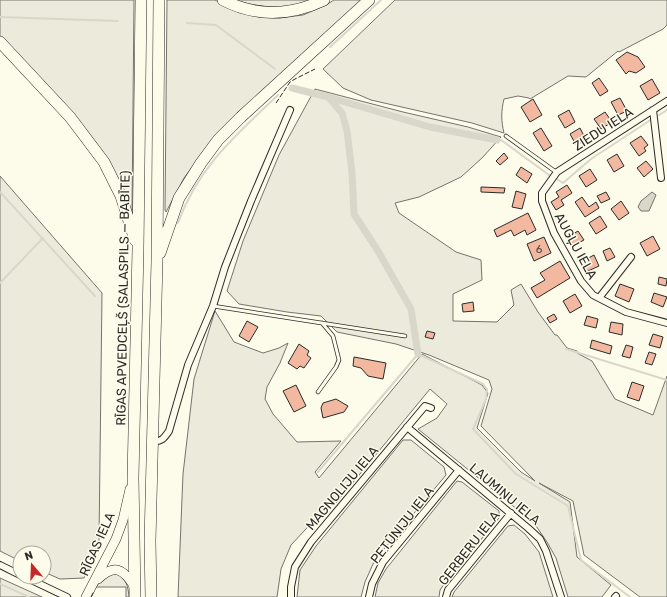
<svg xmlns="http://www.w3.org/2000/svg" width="667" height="597" font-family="Rubik,sans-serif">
  <rect width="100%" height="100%" fill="#fdfbea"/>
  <!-- green -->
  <path fill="#ecebdb" stroke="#74746e" d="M0,0H134L132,215L125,201L56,97L0,37Z
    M167,0H215L235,10L259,17L279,18L303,15L326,5L334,0H361L209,144L184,178L166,212L165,210Z
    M234,0H311C281,11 264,8 234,0Z
    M395,0H667V25L663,29L619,52L618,51L586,77L568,76L530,99L529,98L518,96L504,99C501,111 501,121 504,133L472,123L371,100L343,88L323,69Z
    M315,89L403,112L468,127L501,137L482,158L461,177L419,197L395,203L399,213L456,252L481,260L482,280L453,294V321L497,322L514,305L511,290L521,284L538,312L555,335H557L567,348L577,351V353L592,361L615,399L653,415L667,376V597H640L584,555L573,501L539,483L570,502L577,557L611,585L602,597H568L556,558L547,542L534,523L418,429L437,418L447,404L430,389L336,503L333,500L291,545L281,569L277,597H178L183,474L194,379L215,311L234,342L263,353L279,348L288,343L280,363L267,387L265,399L273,414L297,442L341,441L315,472L319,478L422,354L482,385L488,393L477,428L521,472L535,481L481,426L492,389L489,380L429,355L396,344L337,332L321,316L287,312L239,304L227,291L243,241L279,155Z
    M0,176L102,293L99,541L84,578L60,579L44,572V553H20V561L0,551Z
    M403,440H411L444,467L446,475L384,549L373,564L365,582L361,597H297L300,570L316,546Z
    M457,481L462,482L499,511V518L447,580L440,590L439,597H375L378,583L386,569Z
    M514,525L525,534L539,552L553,597H452L454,592L508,526Z
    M115,573C126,577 128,586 129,597H126V587H96L104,577Z
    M0,578L42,597H0Z"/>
  <!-- water -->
  <path fill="#d8d7c9" stroke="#74746e" d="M652,192L656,195L649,211H641L638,207L641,201Z"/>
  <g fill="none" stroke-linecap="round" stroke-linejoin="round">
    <!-- stream -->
    <path stroke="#d8d7c9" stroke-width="2" d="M0,17L118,21
      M187,23L216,25L275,69
      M330,47L381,0
      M659,115L667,110
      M497,140H501L549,175
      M555,178L563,183L591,159L652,119
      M0,192L95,296
      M178,223C198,167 236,135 278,95
      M0,283L43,238
      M566,349L667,380
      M318,472L418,354L483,384L487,389L486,399L473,429L516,474L568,506L581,560L630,597
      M0,584L29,597"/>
    <!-- canal -->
    <path stroke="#d8d7c9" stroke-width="7" d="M292,88L328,97L430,127L497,140
      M328,97L342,113L347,131L352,172L354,214L378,251L411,309L418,354"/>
  </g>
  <!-- building -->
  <path fill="#f2b8a0" stroke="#2b2b2b" d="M627,52L638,57L645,67L636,73L629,71L626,74L616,60Z
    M599,78L608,91L600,96L592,83Z
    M652,79L660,93L648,100L640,86Z
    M620,98L627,111L618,115L611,102Z
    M533,99L542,115L530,122L521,107Z
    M569,110L575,122L565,128L558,116Z
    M605,112L612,122L601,129L594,119Z
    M541,128L552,146L544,151L533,133Z
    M580,128L586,140L576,145L570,134Z
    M641,136L648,145L644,148L646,151L639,156L630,143Z
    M504,153L508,158L500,165L496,161Z
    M617,154L624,166L614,172L607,160Z
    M646,161L653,169L644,177L637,168Z
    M521,167L532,174L527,183L516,175Z
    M590,169L597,180L586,187L579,176Z
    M567,185L572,193L561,200L564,205L556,210L551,202L559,197L556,192Z
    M481,187L505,188L504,193L481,192Z
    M516,191L526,194L522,209L512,207Z
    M606,192L610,199L601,203L597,196Z
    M582,197L589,207L596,202L599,208L585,217L575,202Z
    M621,201L629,213L619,220L611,209Z
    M528,213L536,230L527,235L525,230L514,236L511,230L497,237L494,230Z
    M600,216L607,227L596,234L589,223Z
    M578,231L584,240L573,246L568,237Z
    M653,236L660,249L647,256L640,243Z
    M544,237L551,253L534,261L527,244Z
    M610,248L615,257L607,261L603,251Z
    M594,255L599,266L586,272L581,262Z
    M560,261L570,278L537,298L531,288L545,280L540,273Z
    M659,277L667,279L666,286L658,284Z
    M620,284L634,289L629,302L615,296Z
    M654,293L667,297L663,307L651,302Z
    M575,294L582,306L570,313L563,301Z
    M473,302L474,311L463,312L462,304Z
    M554,314L557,319L550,323L547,318Z
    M587,316L598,319L596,328L584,325Z
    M247,321L258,327L249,342L239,336Z
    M611,322L623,324L622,335L609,332Z
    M427,331L435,333L433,339L425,337Z
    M653,334L663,337L660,348L649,345Z
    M592,340L612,346L610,354L590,348Z
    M299,344L309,351L307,355L311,358L304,368L300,366L297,369L288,363Z
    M626,345L633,347L630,358L622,356Z
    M649,352L656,354L652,365L645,363Z
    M354,357L386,363L383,379L368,376L361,368L353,366Z
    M632,382L644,386L639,401L627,397Z
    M296,385L306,406L294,412L283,391Z
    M336,399L348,406L344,412L323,418L321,408L323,403Z"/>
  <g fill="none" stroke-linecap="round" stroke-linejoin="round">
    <!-- service casing -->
    <g stroke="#2b2b2b" stroke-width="4.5">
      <path id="service" d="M506,136L556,172
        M213,306L405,336
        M318,392L336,367L339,360L333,336L322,323"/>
    </g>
    <!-- minor casing -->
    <g stroke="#2b2b2b" stroke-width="8">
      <path id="minor" d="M667,101L557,172L542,193V201L554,233L581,281L593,295L626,312L667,323
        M653,110L661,178
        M599,298L631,257
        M407,427L528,528L540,539L546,551L561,597
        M153,441C162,442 164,438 169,431L188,365L213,306L225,267L251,201L290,110
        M0,565L20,575
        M25,577L67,597
        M291,597V587L295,567L311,542L425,406L431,408
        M369,597L372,584L383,562L459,470
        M446,597L448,590L511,513
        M615,597L616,596"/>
    </g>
    <!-- secondary casing -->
    <g stroke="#2b2b2b" stroke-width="10">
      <path id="secondary" d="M98,579C114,564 123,568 134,586
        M86,597L116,539L123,520L130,489"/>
    </g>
    <!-- trunk casing -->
    <g stroke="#2b2b2b" stroke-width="12">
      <path id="trunk" d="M223,0C256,17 290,16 324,0
        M0,42L70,117L104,162L121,196L135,240
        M160,253L179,198L201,163L218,140L241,117L369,0
        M135,597L133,478L138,249L141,0
        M151,597L150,541L157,261L159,0"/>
    </g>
    <!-- service -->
    <use href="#service" stroke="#fdfbea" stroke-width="3"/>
    <!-- minor -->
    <use href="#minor" stroke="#fdfbea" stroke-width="6"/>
    <!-- secondary -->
    <use href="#secondary" stroke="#fdfbea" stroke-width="9"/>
    <!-- trunk -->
    <use href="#trunk" stroke="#fdfbea" stroke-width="11"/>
    <!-- fence -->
    <path stroke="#2b2b2b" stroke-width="1" stroke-dasharray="5 2" stroke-linecap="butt" d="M276,103L290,82L295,79L315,69
      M91,597L94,591"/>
  </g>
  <g text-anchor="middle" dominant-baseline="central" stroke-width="3" stroke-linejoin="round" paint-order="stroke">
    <!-- number labels -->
    <g font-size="11" fill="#5d4e48">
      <text x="539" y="249">6</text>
    </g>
    <!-- street labels -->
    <g font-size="13" fill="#2b2b2b" stroke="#fdfbea">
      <text transform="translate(603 129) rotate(-33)">ZIEDU IELA</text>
      <text transform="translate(576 246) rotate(61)">AUGĻU IELA</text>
      <text transform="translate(123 298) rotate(-89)">RĪGAS APVEDCEĻŠ (SALASPILS — BABĪTE)</text>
      <text transform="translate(342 488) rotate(-50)">MAGNOLIJU IELA</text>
      <text transform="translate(505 494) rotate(40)">LAUMIŅU IELA</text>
      <text transform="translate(402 525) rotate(-52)">PETŪNIJU IELA</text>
      <text transform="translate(97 544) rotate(-66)">RĪGAS IELA</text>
      <text transform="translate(469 548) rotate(-52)">GERBERU IELA</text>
    </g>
  </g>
  <!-- north arrow -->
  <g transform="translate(32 565) rotate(341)"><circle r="19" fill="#fdfbea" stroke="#a9a89e"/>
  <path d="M0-3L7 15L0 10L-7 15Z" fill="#c62828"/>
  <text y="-6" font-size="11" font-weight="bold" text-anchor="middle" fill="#2b2b2b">N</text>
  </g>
</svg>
